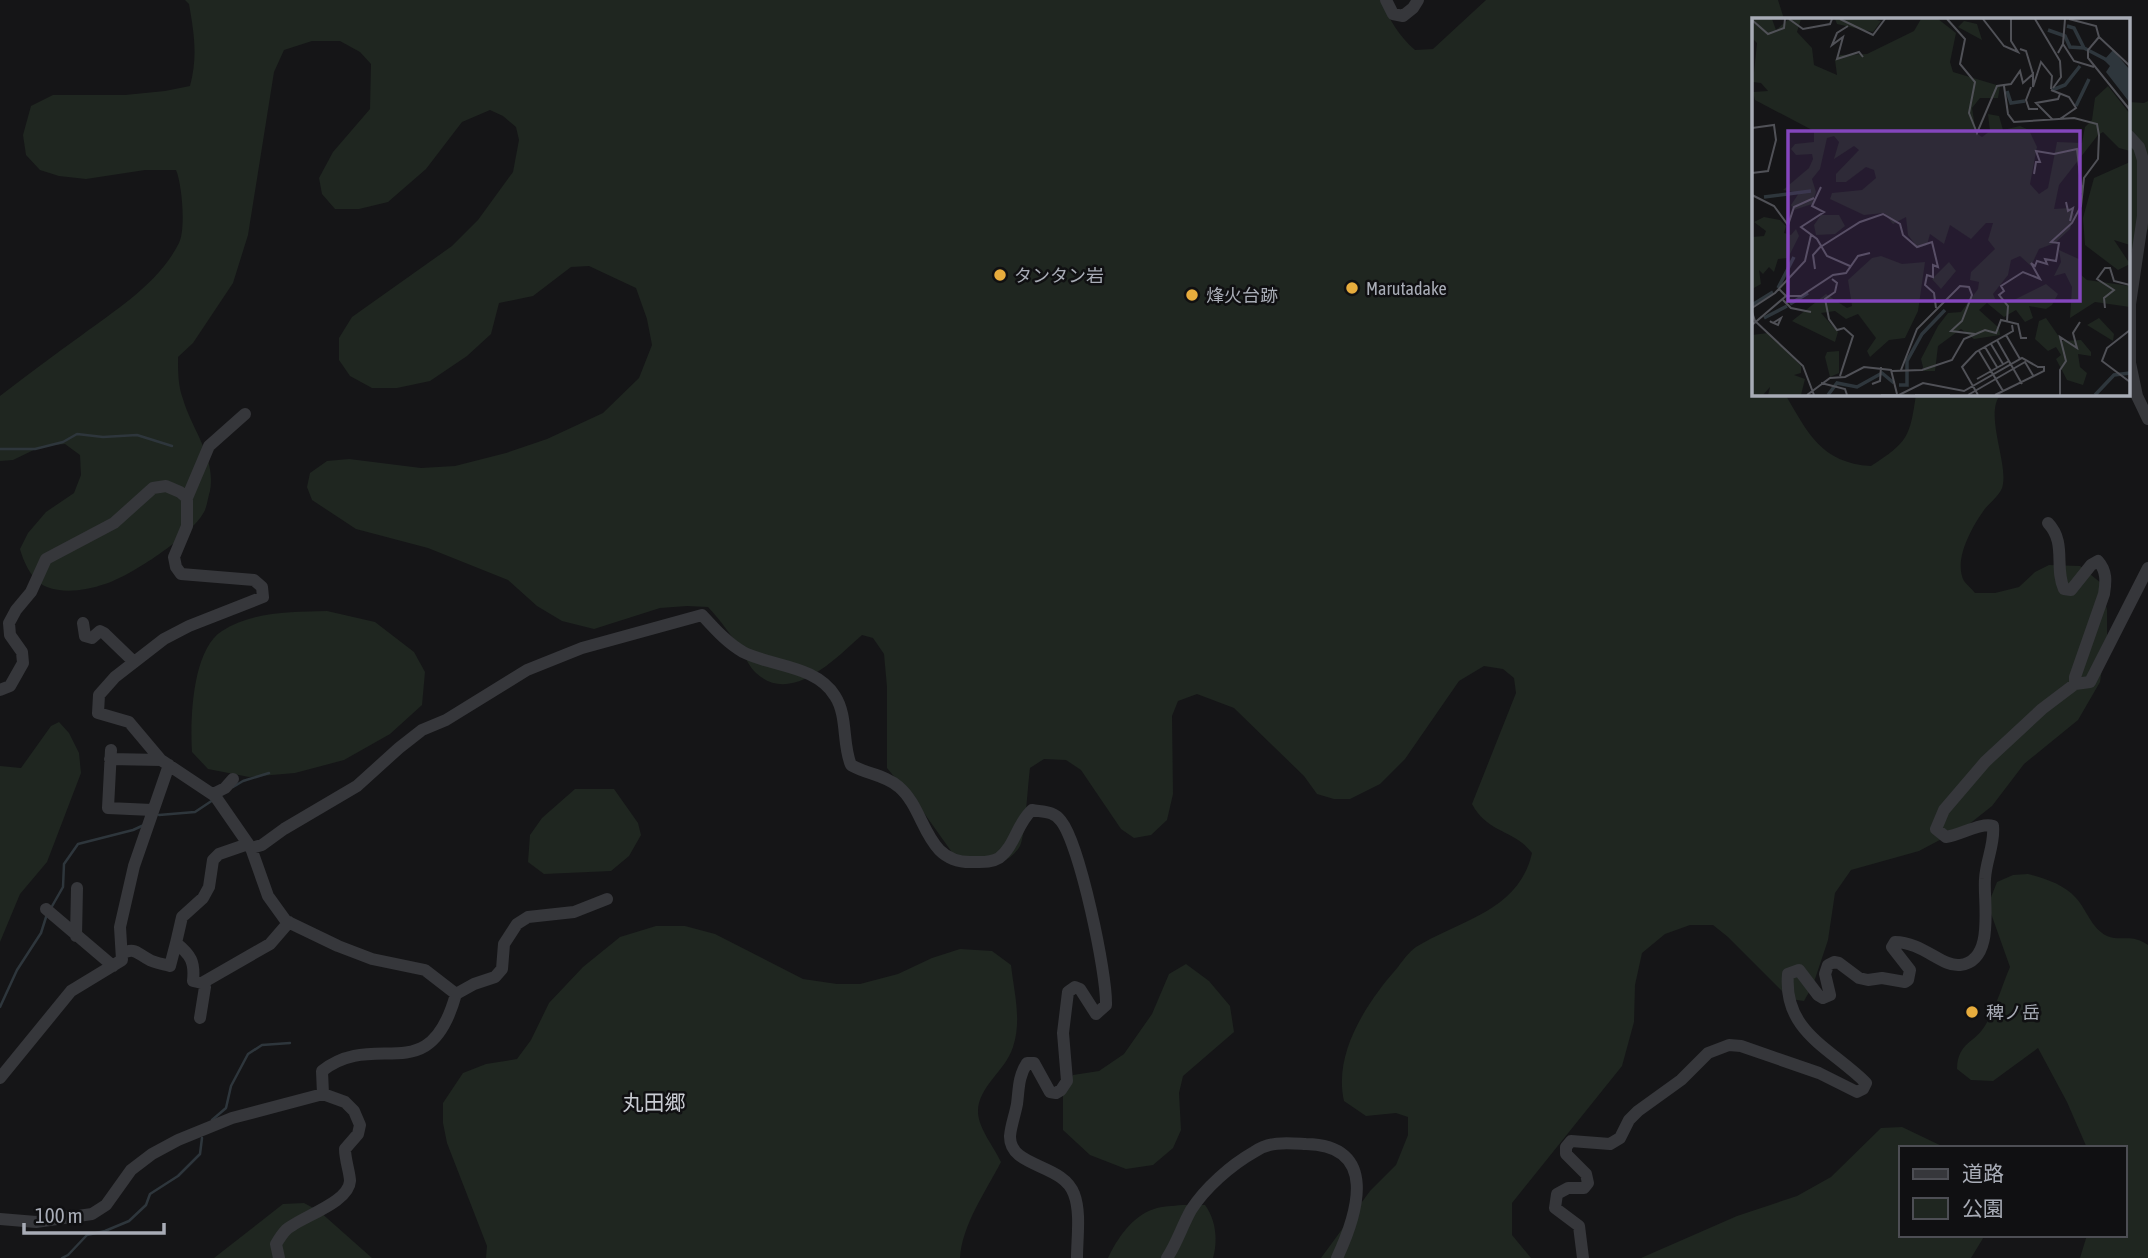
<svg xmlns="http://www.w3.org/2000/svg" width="2148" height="1258" font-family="'Asap Condensed','Noto Sans JP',sans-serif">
  <rect width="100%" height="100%" fill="#151517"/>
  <!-- green -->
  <path fill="#1f2620" d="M185,0H1382C1389,20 1399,36 1415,50L1433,49L1486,0H1778L1784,19H1754V394H1785C1808,433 1821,463 1871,466C1908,442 1910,437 1916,394H2001C1984,413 2007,460 2003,484C2002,494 1990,502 1984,510C1972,527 1953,560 1964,581C1967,585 1972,589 1975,593H1995L2019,587L2035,572L2049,565L2080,566L2101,583L2107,610V636L2100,682L2078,720L2024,764L1992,806L1968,825L1919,851L1851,870L1835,893L1828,940L1813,985L1804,1001L1790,999L1728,937L1713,925H1690L1665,934L1642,953L1635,985L1634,1022L1622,1066L1512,1203V1235L1531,1258H1321L1370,1191L1396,1165L1408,1135V1117L1396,1113L1366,1116L1344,1101C1333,1053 1367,1002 1398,967C1403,960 1409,952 1416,947C1460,920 1519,911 1532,853C1514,829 1488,834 1472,804L1516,693L1514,678L1503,669L1484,666L1459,681L1405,759L1380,784L1350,799H1334L1317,794L1304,776L1234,708L1197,694L1178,701L1172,716L1173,794L1167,820L1151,835L1134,838L1121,829L1081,770L1066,760L1044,759L1030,768C1028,782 1025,837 1020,846C1008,866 982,870 961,865L924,813L887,768V687L884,654L873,638L862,635C836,658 791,706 756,673C750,668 745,657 741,650C731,635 721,621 708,607L687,606L660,608L594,629L562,621L537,606L508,580L428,548L356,529L312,500L307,487L310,473L327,461L349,459L421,468L455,466L506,453L547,439L603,413L639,378L652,345L647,319L636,288L589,266L571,267L533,296L499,303L491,334L467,356L430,381L397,388H372L350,376L339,360V338L352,317L452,246L478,220L513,172L519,140L516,127L503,116L490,110L462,122L426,169L388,202L359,209H335L322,194L319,178L333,152L370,109L371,64L360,52L340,41H312L284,50L274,72L248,235L233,283L193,343L178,357C178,371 178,386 183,399C192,430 216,457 210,491C208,497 207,507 204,512C191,536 131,576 105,584C87,590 65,594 47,587C32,581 24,563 20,549L28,533L46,512L74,493L81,475L80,455L65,444L42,446L13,460L0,461V396C27,375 54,355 82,335C117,309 159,283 179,243C186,229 182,184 176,170H145L86,179L59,176L40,170L26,155L23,135L31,106L53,95H125L165,91L190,86C198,56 194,33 189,4Z
    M2148,101V229L2129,254V102L2144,103Z
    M327,611L375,622L414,652L425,672L422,705L390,734L344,760L295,773L249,777L208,769L192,752C190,720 192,650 222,631C253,611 292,612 327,611Z
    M59,722L69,733L79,753L81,773L47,862L20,894L0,942V766L21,768L51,726Z
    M575,789H614L638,823L641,835L629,856L611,871L544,874L528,862L530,835L542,818Z
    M2028,874C2046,879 2063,884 2076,898C2087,910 2091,928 2107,936C2122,942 2131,933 2148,945V1258H2080L2087,1235H2125V1148H2087L2067,1102L2038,1048L1993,1081L1971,1080L1957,1069C1958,1041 1975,1044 1986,1024C1996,1007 2002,986 2010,967L1988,905L1997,882L2013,875Z
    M656,926H685L715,934L803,979L837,984H860L898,974L932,958L960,949L992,951L1011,965C1014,992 1022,1020 1013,1047C1005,1072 977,1087 978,1113C979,1129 994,1147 1001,1162C986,1191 962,1225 960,1258H486L487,1246L447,1143L443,1123V1103L463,1073L486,1064L517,1059L531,1040L549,1003L583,967L620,937Z
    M1186,964L1209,981L1230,1006L1234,1032L1183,1076L1179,1093L1181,1130L1173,1148L1153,1165L1126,1169L1090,1155L1063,1130V1093L1073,1075L1099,1071L1124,1054L1152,1014L1169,974Z
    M1902,1127L1946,1148H1901V1235H1985L1971,1258H1641L1737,1216L1797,1196L1831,1177L1881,1128Z
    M304,1203L319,1211L372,1258H214L283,1204Z
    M1182,1205H1205C1216,1220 1218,1240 1213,1258H1108C1117,1239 1132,1216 1154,1209C1162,1206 1173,1206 1182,1205Z"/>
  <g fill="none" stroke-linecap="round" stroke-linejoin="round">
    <!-- stream -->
    <path stroke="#2e363c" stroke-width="2.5" d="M0,449H35L63,442L77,434L103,437L137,435L172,446
      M233,787L243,781L269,773
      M159,815L195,812L213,800
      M51,908L63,887L64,864L78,844L133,830L144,825
      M0,1007L17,970L41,933L47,914
      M212,1120L226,1108L231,1086L248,1054L262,1045L290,1043
      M62,1258L68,1255L87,1235L105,1231L129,1221L146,1205L150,1194L178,1176L200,1154L202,1138"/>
    <!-- minor -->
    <path stroke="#36373b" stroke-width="12" d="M1386,0L1393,14L1403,16L1413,8L1418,0
      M2129,136L2139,147L2143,160V216L2130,304V363L2137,396L2148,419
      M245,414L209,446L187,498V526L174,557L176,567L181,574L254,580L262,587L263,597L189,626L164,639L115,677L99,695L98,713L129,722L161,760L215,796L251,848L268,896L286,921L338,946L372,959L425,970L456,994
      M2048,523C2067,543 2054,567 2064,589L2071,590L2091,565L2098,561C2107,571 2106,582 2104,594L2075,677V684
      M83,623L85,636L92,638L100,631L104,633L134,662
      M0,690L10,686L23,663L22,652L10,635L9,623L16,610L31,592L46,559L114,523L153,488L166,486L180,492L187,498
      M111,750L108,808L152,810
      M110,759L161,760
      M213,794L225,788L233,779
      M248,844L219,854L213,860L209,887L203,898L182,917L176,943C191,955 195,962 193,981L202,983L270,944L289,922
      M251,848L262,845L284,829L357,786L399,748L422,730L446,720L527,670L582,648L702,615C714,628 727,643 743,652C772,667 816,665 835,696C848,716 842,744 851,765C866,774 886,775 899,787C927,811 924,864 973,862C982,862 991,863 999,858C1015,846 1017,823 1032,810C1044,812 1054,811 1061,821C1080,845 1107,974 1106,1005L1096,1014L1080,989L1075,987L1068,992L1063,1033L1067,1081L1061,1090L1056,1093L1050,1092L1034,1063H1027C1018,1077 1019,1089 1017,1104C1015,1115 1011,1125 1010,1136C1009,1168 1063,1163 1074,1194C1081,1212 1077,1238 1077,1258
      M46,909L113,966
      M76,936L77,888
      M122,954C134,947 137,953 148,959C154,963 163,964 170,966L176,943
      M200,1018L205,987L202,983
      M0,1078L71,991L122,960L120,927L134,866L169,765
      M323,1094L322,1071C377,1028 429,1092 456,994L474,984L495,977L502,969L504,944L517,924L528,917L574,912L607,899
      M0,1219L36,1222L92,1214L106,1205L131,1170L152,1154L178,1140L232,1118L323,1094L345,1102L354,1111L360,1125L358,1134L345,1149C345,1160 350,1173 350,1181C349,1203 300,1217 286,1230C282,1234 279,1239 276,1244L279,1258
      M1167,1258C1177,1243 1182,1226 1191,1210C1205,1188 1231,1165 1254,1152C1270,1141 1287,1143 1306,1144C1379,1145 1358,1213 1337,1258
      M1583,1258L1579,1226L1555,1208L1557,1194L1568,1188H1584L1588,1183L1586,1174L1566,1154V1147L1571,1141L1610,1144L1620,1138L1629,1120L1638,1111L1681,1080L1708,1053L1729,1045L1741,1046L1819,1073L1857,1092L1863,1089L1866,1083C1831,1048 1783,1032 1788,974L1799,970L1818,995L1823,998L1830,995L1825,974L1828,965L1834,962L1839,963L1859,978L1868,980L1882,978L1905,982L1908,980L1910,970L1892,947L1895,942C1922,942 1942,967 1960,965C1996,961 1983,901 1985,879C1986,860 1995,844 1993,826C1981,822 1961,835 1946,837L1936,829L1944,810L1985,762L2042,709L2075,684L2090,682L2148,568"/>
  </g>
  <!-- markers -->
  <g fill="#e7ac3d" stroke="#101012" stroke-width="2.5">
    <circle cx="1000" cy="275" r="7"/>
    <circle cx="1352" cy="288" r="7"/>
    <circle cx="1192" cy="295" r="7"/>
    <circle cx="1972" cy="1012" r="7"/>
  </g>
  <g text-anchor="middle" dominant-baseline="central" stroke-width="5" stroke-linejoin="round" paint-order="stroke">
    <!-- poi labels -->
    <g font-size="18" fill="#a8acb6" stroke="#101012" text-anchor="start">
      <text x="1014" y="275">タンタン岩</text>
      <text x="1366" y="288">Marutadake</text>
      <text x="1206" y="295">烽火台跡</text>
      <text x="1986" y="1012">稗ノ岳</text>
    </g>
    <!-- quarter labels -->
    <g font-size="21" fill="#c8cbd2" stroke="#101012">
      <text x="654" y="1102">丸田郷</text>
    </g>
  </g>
  <!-- overview -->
  <g transform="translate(1752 18)">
    <rect width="378" height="378" fill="#151517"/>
    <path d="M0,1H20L24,12L37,1H49L45,14L60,30L62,47L85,57L83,42L88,37L115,36L162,13L169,1H186L204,15L198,44L201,54L248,68L246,80H228L220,90L224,115L230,119L238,113L236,96L247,98L251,112L268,108L277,112L285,129L278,166L287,176L296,170L305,124L330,125L333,109L340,102L343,80L356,68L378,96V133L367,130L351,114L346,117L307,167L302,191L318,190L322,196L318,211L303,225L287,231L279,248L268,238L259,242L256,257L241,276L244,283L256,285L294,266L306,276L300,287L294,291L277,288L281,300L273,304L264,292L252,299L235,285L227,292L247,310L248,317L222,321L209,311L186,328L183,353H172L169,341L186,308L196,295L209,294L226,271L227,264L218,262L219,254L243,231L236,222L241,205H234L219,221L198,207L192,226L178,216L175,227L166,230L156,217L154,199L141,206L132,195L112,197L78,181L80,175L110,172L124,160L122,152L114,149L94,164H84V156L107,132L102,128L82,141L87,124L82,118L75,120L68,151L60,161L64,174L60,186L42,192L39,187L47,175L31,172L57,150L61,141L60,136L44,137L39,131L43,126L62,124V113L3,82L1,74L16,73L9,65L1,64L5,25L0,20ZM83,1H121L129,3L121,14L85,6ZM212,3L225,6L230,22L206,9ZM378,144V227L362,222L378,246L366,252L333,227L331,200L342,160ZM69,197H87L93,208L83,216L64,217L62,207ZM12,199L28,202L34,208L32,215L39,217L44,211L47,218L36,240L26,241L22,254L17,249L11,256L7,252L9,266L0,271V219L12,218L14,213L2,204ZM307,232L329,242V257L335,262L378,268V289L343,284L318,300L320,269L313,255L302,258L309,244ZM129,238L150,246L173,244L166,293L153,320L137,322L118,339L115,333L124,320L106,296L94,301L83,293L69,295L86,314L83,324L40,303L74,276L95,290L100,288L96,262L120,240ZM197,244L204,253L189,271L180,261ZM294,300L310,323L329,322L339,334V338L326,336L328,349L335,355L331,367L315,362L304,341L309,337L304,329L296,333L283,321L287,303ZM347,300L362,316L361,323L335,307ZM16,315L49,348V355L42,357L53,361L49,377H16L18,369L11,377H0V317ZM87,333V355L78,359L73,339L75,334Z" fill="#1f2620"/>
    <path d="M361,32L378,52V85L354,54L358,48L352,42Z" fill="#2e363c"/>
    <path fill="none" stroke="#2e363c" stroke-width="3.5" d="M315,8L322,10L332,30L355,42M296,12L313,18L318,29L332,30M300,72L313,67L328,48M255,73L259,85L273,83M324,88L337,61M12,179L59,173M26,270L42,239M38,286L56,275M0,287L21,274M12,300L35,288M147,367H155V343L170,316L193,292M76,377L85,365L105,369L130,355L142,365M343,377L362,357L378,355"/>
    <path fill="none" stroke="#505157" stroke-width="2" d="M37,1L51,11L78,6L80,1M88,1L121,17L133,1M195,1L213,21L208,46L223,64L217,95L225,115L245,68L259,66L268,53L271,65L281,56V69L289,44L300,58L299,71M231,1L252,28L266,34L259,23V1M283,1L308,43L309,59L301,70M317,1L344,8L347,19L378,48M0,2L16,16L32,10L33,1M96,8L85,15L80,27L91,19L85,41L107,34L111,39M347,19L336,32V40L378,92M311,26L322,43L342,49M268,31L274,33L281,56M306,35L311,26L313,1M252,68L256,96L262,104L322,100L345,106L347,117L346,141L332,160L329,188L320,205L299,224L307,225L304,243L293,241L295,246L285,243L283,248L279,245L288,261L271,254L249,268L252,273L247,277L256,288L255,303M279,69L274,82L277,91H286M299,72L317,79L324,90L308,101M301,102L284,85L306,81L308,76M0,110L22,107L24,122L16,153L0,155M282,156L284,144H288L284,133L302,136L325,131L330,175M69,169L60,188L72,194L49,209L65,221L75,238L98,248M0,177L22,188L36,207L42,189L62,180M314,184L316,193L321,190L318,203M70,228L108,204L131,196L148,206L151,217L165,229L180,224L186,249L181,247V259L175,257L173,267L182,275L184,290M63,251L61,237L70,227M80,261L85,265L83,274L73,281L77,301L85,312L92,310L101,318L88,358M27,271L34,278H49L81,257L94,255L106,238L118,235M31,282L39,290L59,294M0,290L23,275L53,243L59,217M353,290L352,280L362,272L345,261L353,250H358L362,263L378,267M0,294L3,303L51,348L62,377M18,303L19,304L26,307L29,300L21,305M0,307L34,278M378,312L355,330L350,343L378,364M254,317L268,341M245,322L270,366M239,326L251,346M233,329L245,349M227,333L251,373M149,352L165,311L208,268L217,269L220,277L210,303L199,313L223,316M140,353L170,352L200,342L212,321L233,312L244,315L249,302L266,306L269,320H275M225,361L257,343M69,365L93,371L95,377M120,366L128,363L129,349M55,377L78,360L93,359L112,349L139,352L145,376M129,377H147L171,365L212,373L270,340L286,349M163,377H198M216,377L273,344L282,359M226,377L210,349L224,334L261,313L260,307M243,377L292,353V349H285M308,377V352L314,343L308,319L325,330L321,315L328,304"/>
    <path fill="#8446bd" fill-opacity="0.15" stroke="#8446bd" stroke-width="3.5" d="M36,113H328V283H36Z"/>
    <rect width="378" height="378" fill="none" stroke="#a8acb6" stroke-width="3.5"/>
  </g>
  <!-- legend -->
  <rect x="1899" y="1146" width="228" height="91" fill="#101012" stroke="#4d4e54" stroke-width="2"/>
  <rect x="1913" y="1169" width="35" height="10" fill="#36373b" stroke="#4d4e54" stroke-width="2"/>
  <text x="1962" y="1181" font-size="21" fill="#a8acb6">道路</text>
  <rect x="1913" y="1198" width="35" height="21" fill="#1f2620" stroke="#4d4e54" stroke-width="2"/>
  <text x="1962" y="1216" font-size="21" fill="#a8acb6">公園</text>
  <!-- scale -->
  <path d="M24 1223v10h140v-10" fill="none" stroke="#a8acb6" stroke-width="3.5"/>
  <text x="35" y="1223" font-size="21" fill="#a8acb6" stroke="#101012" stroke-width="5" paint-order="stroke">100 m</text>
</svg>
